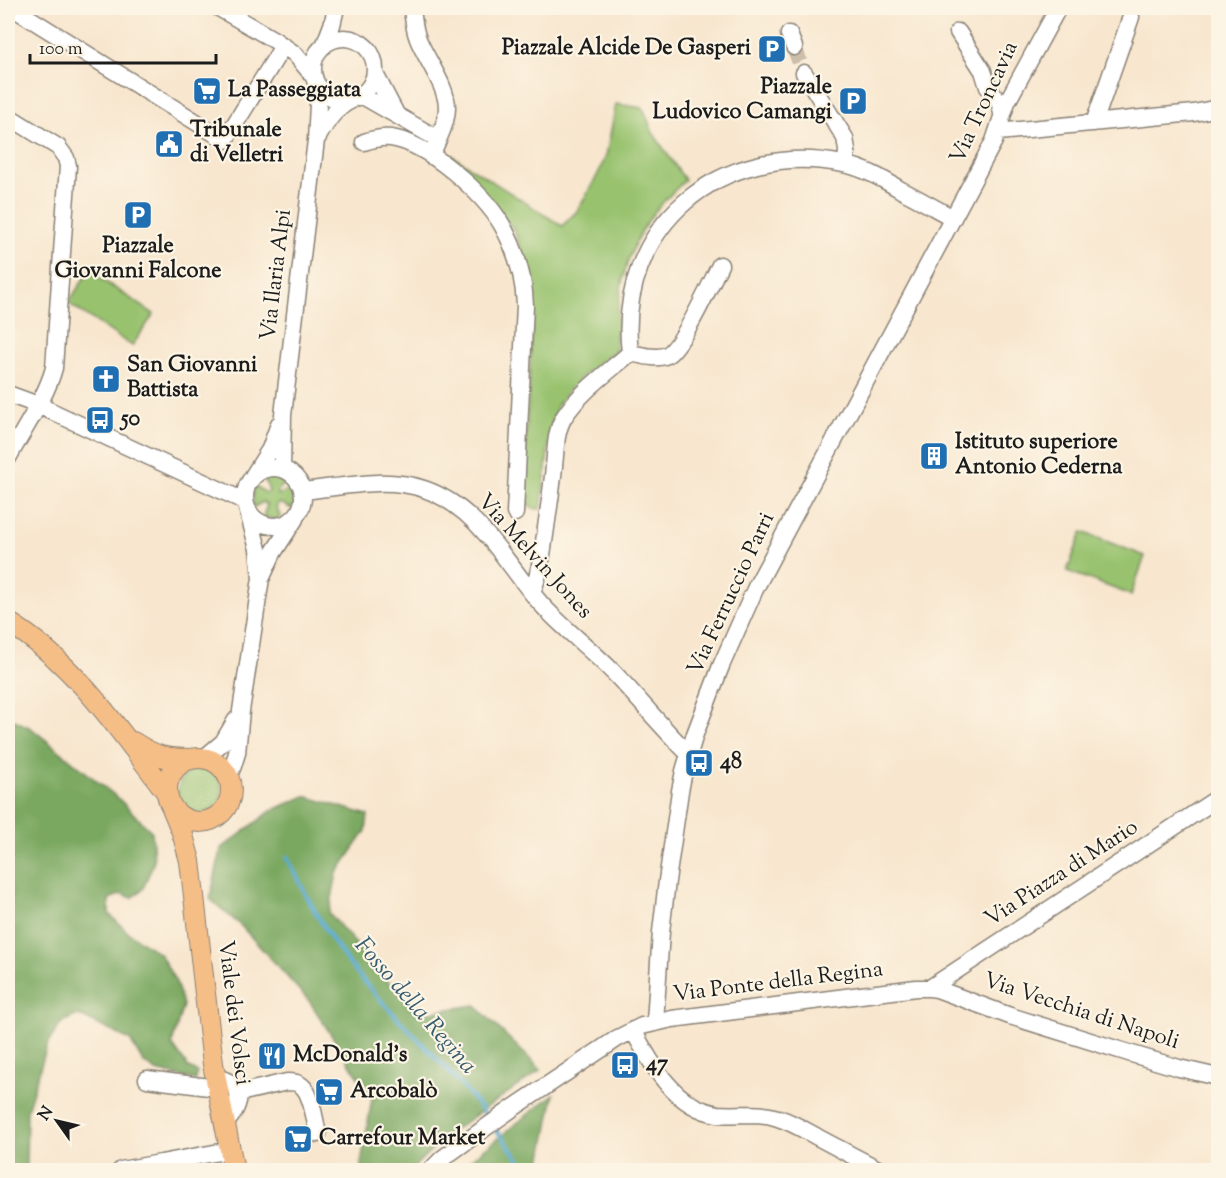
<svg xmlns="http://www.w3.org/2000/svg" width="1226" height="1178" font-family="'Sorts Mill Goudy',serif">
  <rect width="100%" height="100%" fill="#fcf5e5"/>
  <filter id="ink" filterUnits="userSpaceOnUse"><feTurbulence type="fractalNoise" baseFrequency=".0167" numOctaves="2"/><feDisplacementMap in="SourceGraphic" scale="12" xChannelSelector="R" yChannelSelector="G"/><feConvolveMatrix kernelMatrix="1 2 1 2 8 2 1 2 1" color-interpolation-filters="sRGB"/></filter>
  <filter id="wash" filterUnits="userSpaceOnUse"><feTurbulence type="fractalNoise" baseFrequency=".008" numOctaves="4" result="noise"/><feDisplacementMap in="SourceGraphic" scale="24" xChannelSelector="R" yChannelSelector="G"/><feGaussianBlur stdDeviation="1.35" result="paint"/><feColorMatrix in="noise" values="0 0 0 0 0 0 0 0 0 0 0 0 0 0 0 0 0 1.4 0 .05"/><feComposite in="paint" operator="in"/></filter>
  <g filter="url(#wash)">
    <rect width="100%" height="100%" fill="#f8e6ce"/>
    <!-- green -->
    <path fill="#98c26e" stroke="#5a6f45" stroke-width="1.5" d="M616,104L643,108L653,133L685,180C673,192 660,204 650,218C621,259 617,301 616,350L587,372L569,390L557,406L551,428L541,509C526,510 526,501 523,489L533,312L530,272L513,228L444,161L448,153L562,226L577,211L598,174L606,156Z
      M89,271L154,314L132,346L68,303Z
      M273,475L280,476L287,479L277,491L279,495L293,487L296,498L292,509L280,503L276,506L281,518L271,519L263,516L267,505L263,502L254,507C252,499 252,494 255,486L266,493L269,491L264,478Z
      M1082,532L1145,556L1131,595L1067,571Z
      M178 791a22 22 0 1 1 44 0a22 22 0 1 1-44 0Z"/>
    <!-- forest -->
    <path fill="#7aa861" stroke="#4b623e" stroke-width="1.5" d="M8,717L31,728L118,798L152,832L154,861L143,889L132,898L122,894L109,899V914L129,933L160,954L176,982L183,1005L172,1044L189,1068L197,1072L196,1080L156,1071L143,1062L130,1040L78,1015L62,1022L48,1043L27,1110L26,1170H8Z
      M305,796L368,815L366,831L337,873L329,913L417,1014L475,1005L541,1070L447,1135L416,1165L415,1170H360L372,1098L310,1002L241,926L210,899L221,849L271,811Z
      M554,1094L541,1162L549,1170H452L465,1164Z"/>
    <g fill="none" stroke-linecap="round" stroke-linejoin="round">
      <!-- stream -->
      <path stroke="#59abd4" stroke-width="4" d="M287,857C307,898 327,937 356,972C398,1023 449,1066 489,1119
        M495,1128L527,1170"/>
    </g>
  </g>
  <g filter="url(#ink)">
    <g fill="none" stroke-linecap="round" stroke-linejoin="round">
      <!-- minor-tunnel -->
      <path stroke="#ccbeaa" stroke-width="16" stroke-dasharray="16 8" stroke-linecap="butt" d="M794,47L804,73"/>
      <!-- minor casing -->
      <g stroke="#8a8175" stroke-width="19">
        <path id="minor" d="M13,8L225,140L283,46
          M219,8L276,41L295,54L314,77
          M412,8C413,18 414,29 418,39C426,59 447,87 447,107C447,124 437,141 431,156
          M958,32L983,71L988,87L999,101L1002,113
          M789,34L794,47
          M313 69a31 31 0 1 1 62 0a31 31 0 1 1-62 0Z
          M324,46L332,25L336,8
          M804,73L845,138L847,150L846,164
          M375,74L396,114
          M361,95L438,139
          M8,116L58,147L66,158L68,166L54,368C46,398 23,430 8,458
          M1094,123L1131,17
          M998,132L1194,113L1218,108
          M318,137C327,121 335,108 352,100
          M364,142C373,139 382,137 391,138C428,143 484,194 502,225C516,250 524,277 525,305L515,513
          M630,353C615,227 721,139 843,164C864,168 883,179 901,190C919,199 936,209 953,218
          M8,394L38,405L244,501
          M245 497a29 29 0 1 1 58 0a29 29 0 1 1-58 0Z
          M282,469L283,415L316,140L319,88
          M253,476L270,449L279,424
          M303,491C342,487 386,476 424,489C480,508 505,564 542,605C565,630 592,650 615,674C640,700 663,729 689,754
          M262,577L273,553L295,519
          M532,592C540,574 542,554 545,535C548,512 552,489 554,466C556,450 555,432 564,417C580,392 607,373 630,353C641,355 657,360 667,355C682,347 711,283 720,265
          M204,758L223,742L236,720
          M228,777L233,766L237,753L241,711L261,578L258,549L248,512
          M930,988L1218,798
          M655,1022L661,932L667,881L680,791L684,771L695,734L721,666L756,587L994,141L1007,102L1058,8
          M633,1030C651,1064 675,1108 718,1114C738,1116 758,1111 778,1118C792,1122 806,1131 819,1138C840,1149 860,1160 880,1170
          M215,1077C247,1084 242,1104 225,1124
          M147,1079L217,1088
          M239,1093L287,1082C292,1082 298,1082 302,1086C312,1094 315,1122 318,1134
          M121,1170L161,1163
          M162,1170L161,1163L230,1150
          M431,1170L443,1158L513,1108L618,1038L642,1026L672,1019L916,988H930L937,989L1010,1016L1132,1054L1179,1068L1218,1077"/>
      </g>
      <!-- major casing -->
      <g stroke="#8a8175" stroke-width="22">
        <path id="major" d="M8,622C75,663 120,731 167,793
          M133,742C156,757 165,759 192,759
          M167 790a32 32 0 1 1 64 0a32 32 0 1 1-64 0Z
          M172,808L182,832L190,861L213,1064L234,1170"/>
      </g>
      <!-- minor -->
      <use href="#minor" stroke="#fff" stroke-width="16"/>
      <!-- major -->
      <use href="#major" stroke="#f6be87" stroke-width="20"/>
    </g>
  </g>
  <!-- icons -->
  <defs>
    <g id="parking-square" transform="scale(1.5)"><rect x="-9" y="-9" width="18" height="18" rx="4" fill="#1f6fb2" stroke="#fcf5e5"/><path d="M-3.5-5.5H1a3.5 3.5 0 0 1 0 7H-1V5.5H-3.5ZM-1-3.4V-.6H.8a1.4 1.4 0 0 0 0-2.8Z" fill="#fff"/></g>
    <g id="supermarket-square" transform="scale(1.5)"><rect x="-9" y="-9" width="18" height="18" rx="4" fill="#1f6fb2" stroke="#fcf5e5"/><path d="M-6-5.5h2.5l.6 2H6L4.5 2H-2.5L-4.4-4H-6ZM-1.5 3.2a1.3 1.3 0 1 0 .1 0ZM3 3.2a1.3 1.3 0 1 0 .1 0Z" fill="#fff"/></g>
    <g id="civic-square" transform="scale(1.5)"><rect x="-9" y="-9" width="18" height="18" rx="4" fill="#1f6fb2" stroke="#fcf5e5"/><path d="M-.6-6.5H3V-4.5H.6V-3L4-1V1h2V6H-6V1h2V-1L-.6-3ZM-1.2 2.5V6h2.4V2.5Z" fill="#fff"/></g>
    <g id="church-square" transform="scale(1.5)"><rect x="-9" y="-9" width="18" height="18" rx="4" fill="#1f6fb2" stroke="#fcf5e5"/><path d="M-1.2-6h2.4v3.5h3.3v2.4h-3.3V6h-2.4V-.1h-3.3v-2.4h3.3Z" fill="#fff"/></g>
    <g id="bus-square" transform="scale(1.5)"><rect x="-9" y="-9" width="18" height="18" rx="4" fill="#1f6fb2" stroke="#fcf5e5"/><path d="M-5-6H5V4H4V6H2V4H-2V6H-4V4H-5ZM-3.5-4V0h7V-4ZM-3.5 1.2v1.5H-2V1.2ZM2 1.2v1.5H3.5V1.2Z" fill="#fff"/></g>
    <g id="building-square" transform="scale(1.5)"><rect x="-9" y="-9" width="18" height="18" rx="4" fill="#1f6fb2" stroke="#fcf5e5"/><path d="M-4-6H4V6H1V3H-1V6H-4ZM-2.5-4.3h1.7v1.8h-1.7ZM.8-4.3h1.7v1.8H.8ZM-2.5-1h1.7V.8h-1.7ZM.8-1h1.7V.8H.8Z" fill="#fff"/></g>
    <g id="restaurant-square" transform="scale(1.5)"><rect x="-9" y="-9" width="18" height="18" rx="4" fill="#1f6fb2" stroke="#fcf5e5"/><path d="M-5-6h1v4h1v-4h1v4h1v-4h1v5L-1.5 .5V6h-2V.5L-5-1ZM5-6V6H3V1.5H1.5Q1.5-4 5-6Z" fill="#fff"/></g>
  </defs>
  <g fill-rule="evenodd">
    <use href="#parking-square" x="772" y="49"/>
    <use href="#supermarket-square" x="207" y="91"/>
    <use href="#parking-square" x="853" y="101"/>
    <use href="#civic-square" x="169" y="144"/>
    <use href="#parking-square" x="138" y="215"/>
    <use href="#church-square" x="106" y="379"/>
    <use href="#bus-square" x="100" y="420"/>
    <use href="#building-square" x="934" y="456"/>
    <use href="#bus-square" x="699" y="763"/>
    <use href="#restaurant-square" x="272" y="1056"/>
    <use href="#bus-square" x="625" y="1065"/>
    <use href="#supermarket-square" x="329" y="1092"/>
    <use href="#supermarket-square" x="298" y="1139"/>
  </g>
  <g text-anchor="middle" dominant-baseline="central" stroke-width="4.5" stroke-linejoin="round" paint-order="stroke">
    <!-- poi labels -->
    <g font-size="22" font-weight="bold" fill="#1c1c1c" stroke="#fcf5e5" text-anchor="start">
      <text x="751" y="49" text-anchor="end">Piazzale Alcide De Gasperi</text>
      <text x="832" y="88" text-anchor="end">Piazzale<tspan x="832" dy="25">Ludovico Camangi</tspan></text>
      <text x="228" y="91">La Passeggiata</text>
      <text x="190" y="131">Tribunale<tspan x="190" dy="25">di Velletri</tspan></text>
      <text x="138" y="247" text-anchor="middle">Piazzale<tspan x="138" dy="25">Giovanni Falcone</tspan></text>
      <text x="127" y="366">San Giovanni<tspan x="127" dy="25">Battista</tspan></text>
      <text x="121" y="420">50</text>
      <text x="955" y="443">Istituto superiore<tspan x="955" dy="25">Antonio Cederna</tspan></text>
      <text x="720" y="763">48</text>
      <text x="293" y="1056">McDonald's</text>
      <text x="646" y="1065">47</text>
      <text x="350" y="1092">Arcobalò</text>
      <text x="319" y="1139">Carrefour Market</text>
    </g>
    <!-- street labels -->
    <g font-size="22" fill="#1c1c1c" stroke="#fcf5e5">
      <text transform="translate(985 103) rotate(-65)">Via Troncavia</text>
      <text transform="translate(277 275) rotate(-83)">Via Ilaria Alpi</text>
      <text transform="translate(534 557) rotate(48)">Via Melvin Jones</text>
      <text transform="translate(732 594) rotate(-65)">Via Ferruccio Parri</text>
      <text transform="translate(1062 874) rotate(-33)">Via Piazza di Mario</text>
      <text transform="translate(778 983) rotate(-7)">Via Ponte della Regina</text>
      <text transform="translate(1081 1012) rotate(18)">Via Vecchia di Napoli</text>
      <text transform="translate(233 1013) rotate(83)">Viale dei Volsci</text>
    </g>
    <!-- water labels -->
    <g font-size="24" font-style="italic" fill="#375c6f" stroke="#fcf5e5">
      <text transform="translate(415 1006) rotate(49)">Fosso della Regina</text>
    </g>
  </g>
  <!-- margin -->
  <rect width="1226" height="1178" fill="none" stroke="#fcf5e5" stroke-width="30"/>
  <!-- north arrow -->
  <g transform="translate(57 1121) rotate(304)" stroke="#fcf5e5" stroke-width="4.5" paint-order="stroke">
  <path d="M0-4.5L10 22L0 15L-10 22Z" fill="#1c1c1c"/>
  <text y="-9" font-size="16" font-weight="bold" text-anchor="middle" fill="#1c1c1c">N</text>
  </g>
  <!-- scale -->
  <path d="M30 54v9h186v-9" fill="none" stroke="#1c1c1c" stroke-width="3"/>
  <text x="39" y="54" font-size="18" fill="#1c1c1c" stroke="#fcf5e5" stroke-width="4.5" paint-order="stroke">100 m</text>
</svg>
